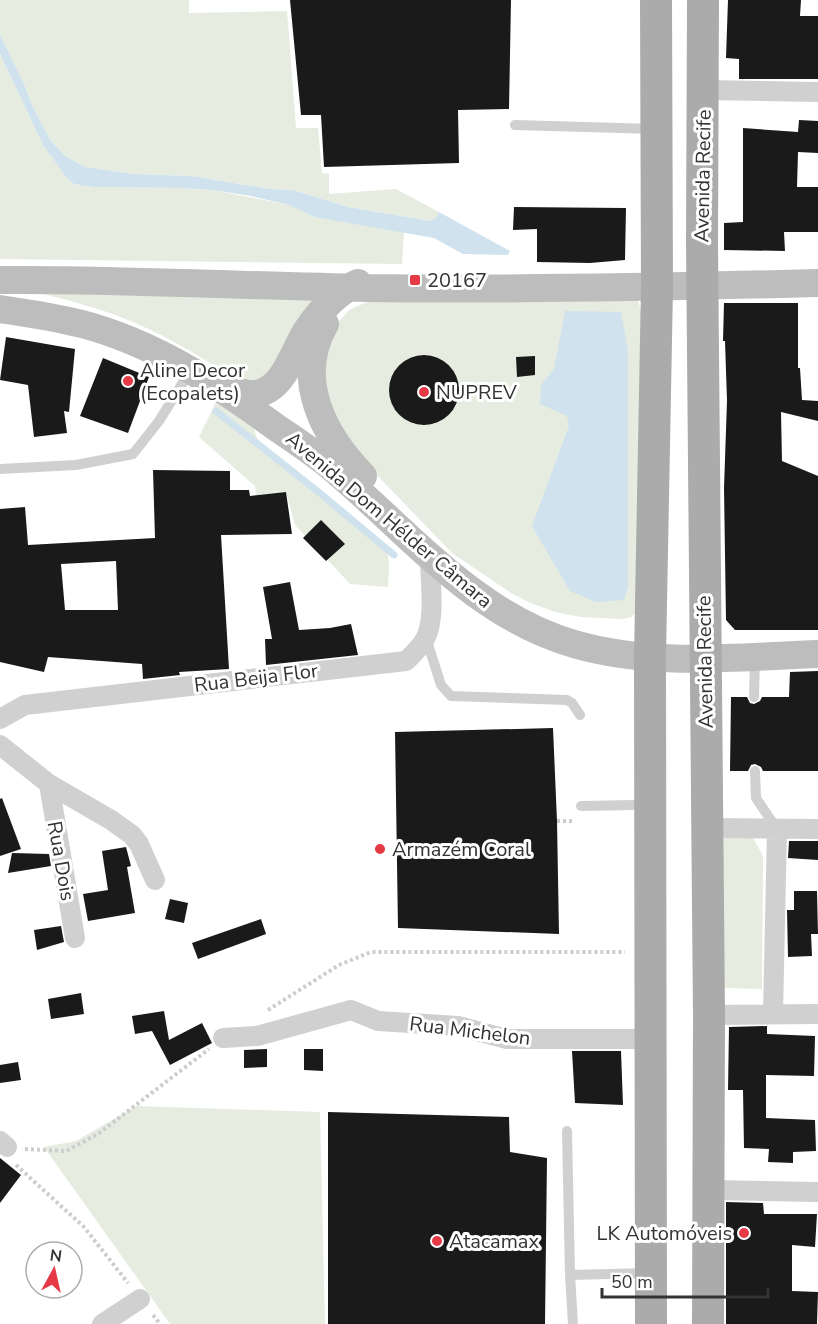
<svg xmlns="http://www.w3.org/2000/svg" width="818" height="1324" font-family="'Nunito Sans',sans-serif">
  <rect width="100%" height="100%" fill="#fff"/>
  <!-- green -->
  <path fill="#e6ecdf" d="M0,0H189V13L287,11L296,128H318L322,173L329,174V194L396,189L439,212L436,219L430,221L348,207L293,190L270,189L192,176L133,174L86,167L65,156L51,141L33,107L24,84L0,35Z
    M0,54L43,145L66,177L74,184L93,187L180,188L213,190L289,205L314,217L404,232L402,264L0,259Z
    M8,285L330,291L279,367L246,387C210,362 173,339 133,322C93,305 50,296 8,285Z
    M635,299L639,303L641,312L638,611L631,617L623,619L581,617L555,612L528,602L511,593L452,553L348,445L329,417L319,358L332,329L349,310L369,301Z
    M218,398L251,420L258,441L387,546L389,565L388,587L350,584L295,525L286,492L256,495L255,486L199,437Z
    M737,836H752L763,856L762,989L726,988L715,981L722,839Z
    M136,1106L320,1112L325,1324H170L44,1147L76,1141Z"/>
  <!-- water -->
  <path fill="#cfe2ee" d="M0,35L24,84L33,107L51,141L65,156L86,167L133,174L192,176L270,189L293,190L348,207L430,221L436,218L439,212L510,251L508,255L463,254L434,238L314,217L289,205L251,196L213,190L180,188L93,187L74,184L66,177L43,145L0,54Z
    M565,311L621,312L628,350V587L624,600L596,602L570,591L532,526L569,426L567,416L540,404L541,385L554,369Z"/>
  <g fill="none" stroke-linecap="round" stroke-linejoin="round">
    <!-- stream -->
    <path stroke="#cfe2ee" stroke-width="7" d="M216,411L321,494L394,555"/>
  </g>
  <!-- building -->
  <path fill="#1a1a1a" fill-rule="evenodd" d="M290,0H511L509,109L458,110L459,163L324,167L321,115H301Z
    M728,0H801L800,16H818V79H739V59L726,58Z
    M799,120L818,121V153L798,152L797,187H818V232H784L785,251L724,250V223L743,222V128L798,132Z
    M514,207L626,208L625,260L590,263L537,262V229L513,230Z
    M724,303H798V368H800L802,400L818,401V421L781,412L782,461L818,476V630H735L726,620L724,488L727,401L725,341H723Z
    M6,337L75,349L69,412L64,411L67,433L34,437L28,385L0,380Z
    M389 390a35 35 0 1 1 70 0a35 35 0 1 1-70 0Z
    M535,356V375L517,377L516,357Z
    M103,358L149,377L128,433L80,416Z
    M153,470L230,471V490H249L250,496L286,492L292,534L221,535L229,669L179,672L180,675L143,679L142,664L48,657L44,672L0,662V509L25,507L28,545L155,538ZM116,561L118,610H65L61,564Z
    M321,520L345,544L326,561L303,538Z
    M290,582L299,630L330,628L351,624L358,655L266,665L265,639H272L263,587Z
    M818,671V771H763L761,767L755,764L751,765L748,771H730L731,697H747L750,703L754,704L760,701L762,697H789L790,672Z
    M553,728L557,821L559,934L398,928L395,732Z
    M2,798L21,849L0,856V799Z
    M789,841H818V860L788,858Z
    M126,847L131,866L127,867L135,913L88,921L83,894L108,890L102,851Z
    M12,853L49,854L51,866L8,873Z
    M794,891H817L818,934H811L812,956L788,957L787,910H794Z
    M170,899L188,903L184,923L165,919Z
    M261,919L266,934L198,959L192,943Z
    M61,926L64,942L37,950L34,930Z
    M81,993L84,1014L51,1019L48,999Z
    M164,1011L169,1040L202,1023L212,1043L170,1065L152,1031L135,1034L132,1016Z
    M767,1026V1034L815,1036L814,1076L766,1075V1118L815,1120L816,1151L793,1152V1163L768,1162L769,1149L744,1148L743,1090H728L729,1027Z
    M267,1049V1067L244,1068V1050Z
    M304,1049H323V1071L304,1070Z
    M572,1051H621L623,1105L575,1103Z
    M18,1062L21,1080L0,1083V1065Z
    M328,1112L509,1117L510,1152L547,1158L545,1324H328Z
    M0,1158L21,1175L0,1203Z
    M726,1202L763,1203L764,1214H817L815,1247L792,1245V1291L818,1292L817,1324H726Z"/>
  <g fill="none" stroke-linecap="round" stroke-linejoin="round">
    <!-- path -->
    <path stroke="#cdcdcd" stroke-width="4" stroke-dasharray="3 3" stroke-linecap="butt" d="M557,821H575
      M268,1010L339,965L371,952H625
      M25,1149L66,1151L98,1134L209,1049
      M16,1165L84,1227L128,1283
      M153,1315L160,1324"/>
    <!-- service -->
    <path stroke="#d0d0d0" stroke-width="10" d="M515,125L655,129
      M0,469L76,465L133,454L159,421L190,371
      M426,638L441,685L451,696L567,700L572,703L580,715
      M754,697L755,657
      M755,771L756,798L777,829
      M581,806L634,805H639L645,799
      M567,1131L570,1275L648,1273
      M570,1275L573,1324"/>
    <!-- minor -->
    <path stroke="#d0d0d0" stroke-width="20" d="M704,90L818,92
      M0,719L25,705L406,661C413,654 420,648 425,639C436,619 430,581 430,558
      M0,745L49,784L111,820L132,835L139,844L155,880
      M49,784L75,938
      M708,828L818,829
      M773,1014L777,829
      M709,1015L818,1014
      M223,1038L257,1036L351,1010L378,1021L458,1026L507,1039H651
      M0,1141L7,1147
      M710,1190L818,1192
      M102,1324L140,1299"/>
    <!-- secondary -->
    <path stroke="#bdbdbd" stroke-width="28" d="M0,280C123,279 245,286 368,288C518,290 668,287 818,283
      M0,309C28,313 55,317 82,324C154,343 217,384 277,428C293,439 310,450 326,463C406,528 471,614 574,644C653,667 737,657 818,654
      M325,324C293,379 324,436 363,476
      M224,387C234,390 245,395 256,394C285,389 293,351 307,330C320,311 336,292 358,283"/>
    <!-- primary -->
    <path stroke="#ababab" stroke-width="32" d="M703,0L702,242L709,1015L708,1324
      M651,1324L650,657L657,287L656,0"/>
  </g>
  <!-- markers -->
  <g fill="#e63946" stroke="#fff" stroke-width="2">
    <rect x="409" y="274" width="12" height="12" rx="3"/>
    <circle cx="128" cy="381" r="6"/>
    <circle cx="424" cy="392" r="6"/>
    <circle cx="380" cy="849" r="6"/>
    <circle cx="744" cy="1233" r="6"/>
    <circle cx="437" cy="1241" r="6"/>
  </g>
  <g text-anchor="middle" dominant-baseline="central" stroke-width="6" stroke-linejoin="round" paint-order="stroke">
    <!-- street labels -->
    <g font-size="20" fill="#333" stroke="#fff">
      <text transform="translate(703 176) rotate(-89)">Avenida Recife</text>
      <text transform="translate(389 520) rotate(40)">Avenida Dom Hélder Câmara</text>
      <text transform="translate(705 662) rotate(-91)">Avenida Recife</text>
      <text transform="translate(256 678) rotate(-7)">Rua Beija Flor</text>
      <text transform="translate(61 861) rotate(80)">Rua Dois</text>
      <text transform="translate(470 1031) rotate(7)">Rua Michelon</text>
    </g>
    <!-- poi labels -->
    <g font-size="20" fill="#333" stroke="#fff" text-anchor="start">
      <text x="427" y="280">20167</text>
      <text x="140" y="370">Aline Decor<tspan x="140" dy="23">(Ecopalets)</tspan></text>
      <text x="436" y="392">NUPREV</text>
      <text x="392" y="849">Armazém Coral</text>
      <text x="732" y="1233" text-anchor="end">LK Automóveis</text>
      <text x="449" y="1241">Atacamax</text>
    </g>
  </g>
  <!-- north arrow -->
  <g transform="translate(54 1270) rotate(8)"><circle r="28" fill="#ffffff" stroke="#adadad" stroke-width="1.5"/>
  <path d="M0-4.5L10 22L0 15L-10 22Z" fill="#e63946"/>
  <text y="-9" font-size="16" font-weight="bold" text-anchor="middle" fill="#333333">N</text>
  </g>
  <!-- scale -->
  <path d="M602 1288v9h166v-9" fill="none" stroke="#333333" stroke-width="3"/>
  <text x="611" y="1288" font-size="18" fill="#333333" stroke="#ffffff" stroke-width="4.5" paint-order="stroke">50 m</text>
</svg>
